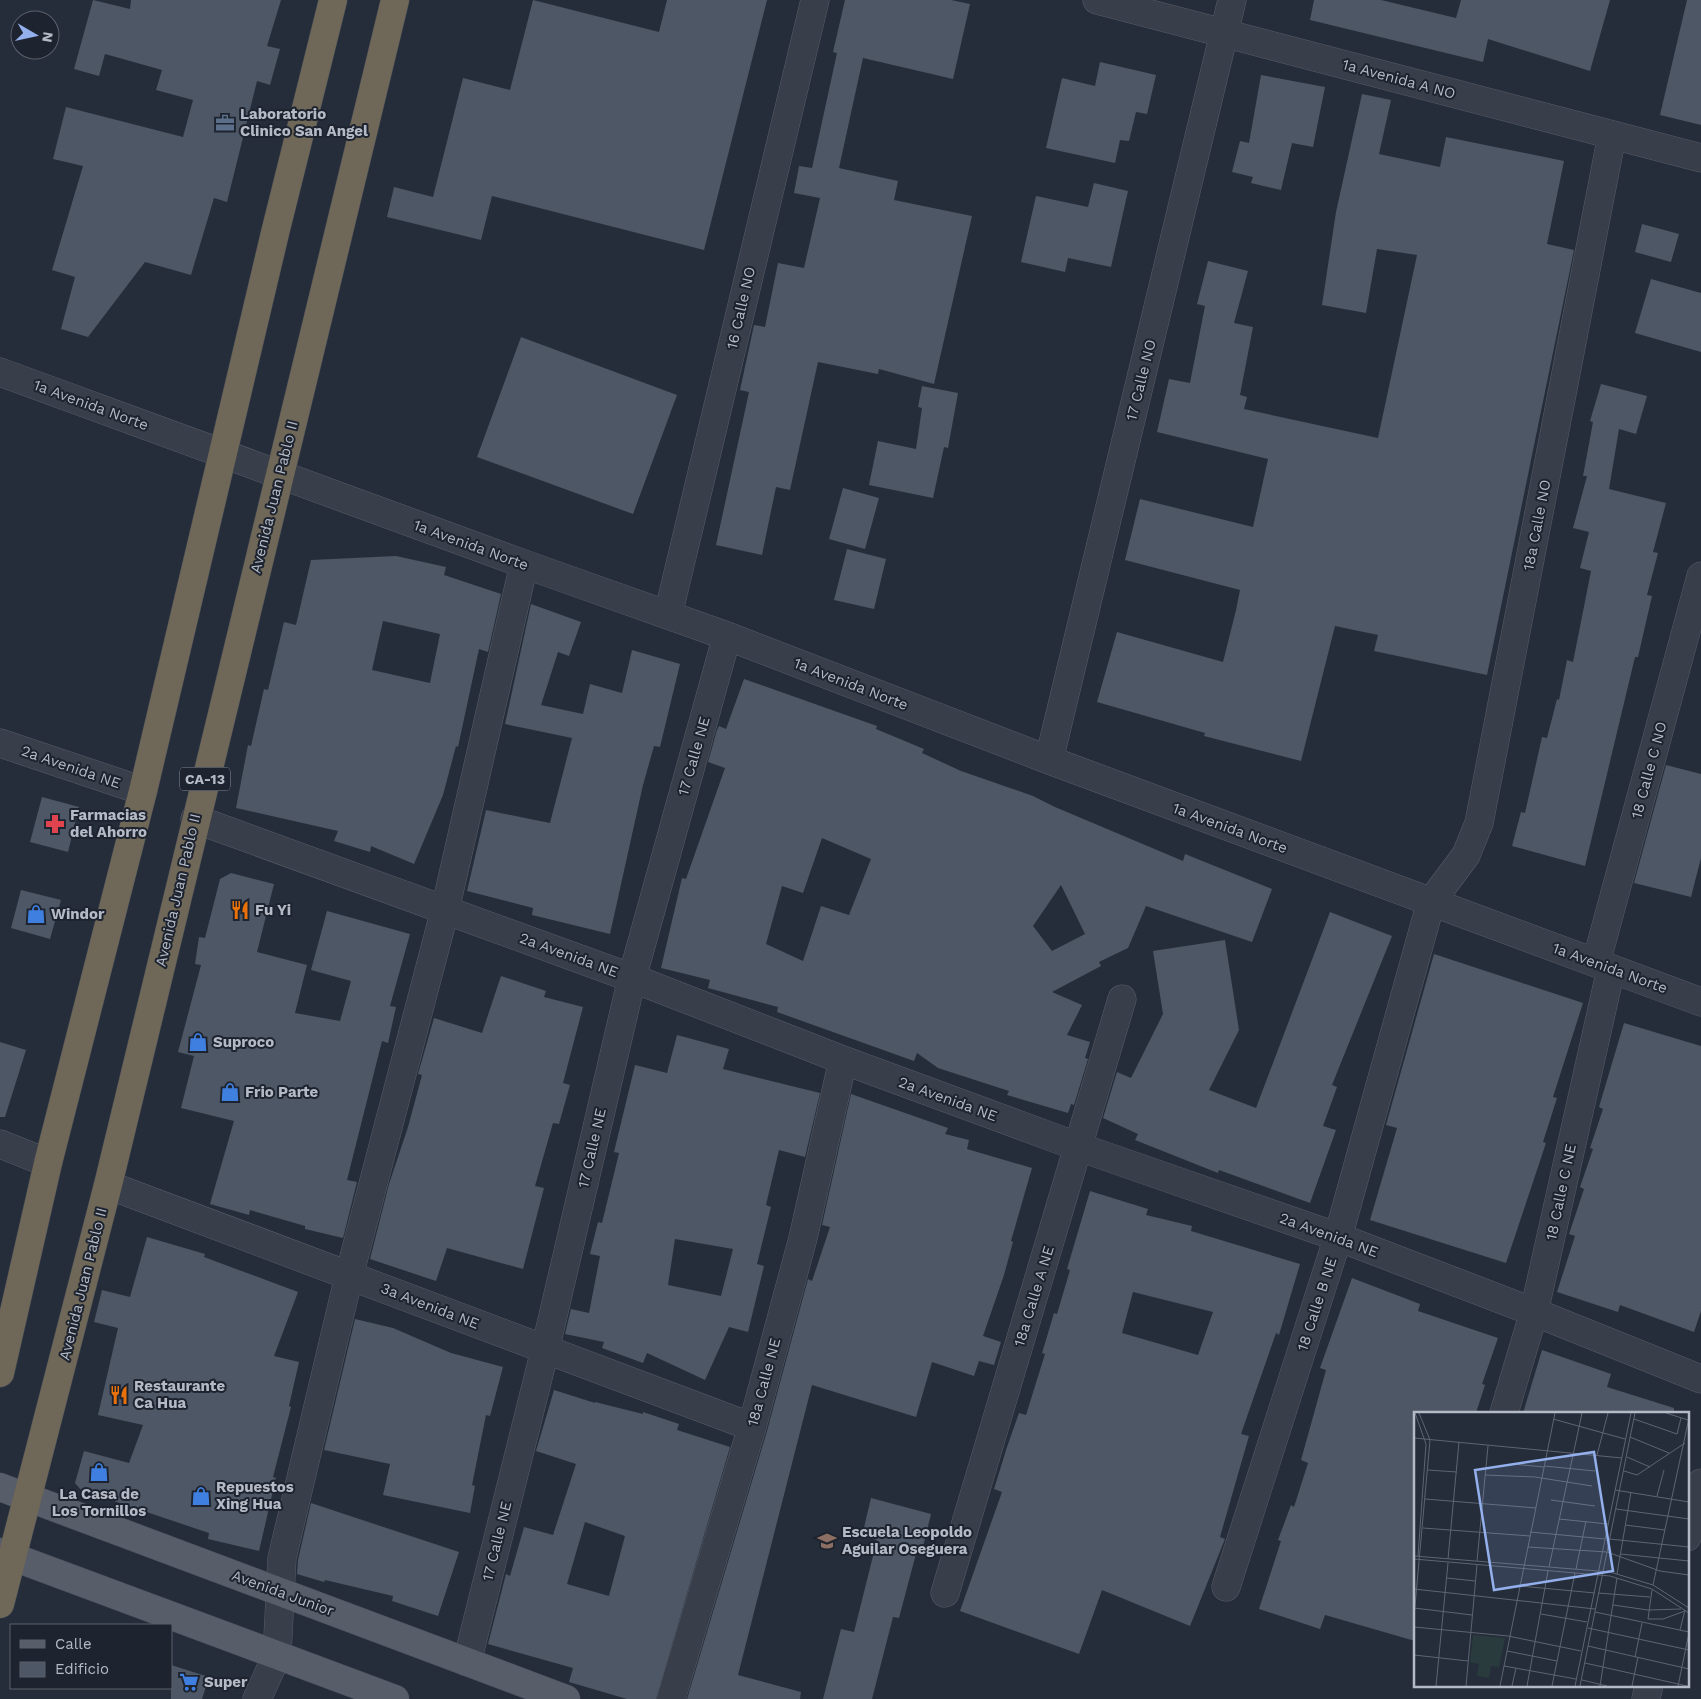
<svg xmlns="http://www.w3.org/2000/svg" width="1701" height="1699" font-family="'Work Sans',sans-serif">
  <rect width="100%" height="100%" fill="#252d3a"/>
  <!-- building -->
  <path fill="#4e5765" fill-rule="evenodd" d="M93,0L130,9L131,0H281L267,46L280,49L270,85L257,81L227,202L214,198L191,275L145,262L88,337L61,329L75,277L52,270L83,166L53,159L66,107L183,137L193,100L156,90L162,70L105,54L99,76L74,69Z
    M533,0L659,32L667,0H767L704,250L492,196L481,240L387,217L394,187L433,197L463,78L510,90Z
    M845,0H951L970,4L953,79L863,58L839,168L898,181L894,200L972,216L934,384L879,369L878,374L818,362L790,490L776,487L762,555L716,545L749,392L740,390L754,325L765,327L778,263L804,268L820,198L794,193L799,166L812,168L837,53L833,52Z
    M1314,0H1381L1456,18L1461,0H1610L1590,71L1488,39L1483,62L1310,20Z
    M1687,0H1701V125L1660,115Z
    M1100,62L1156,75L1147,114L1136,112L1129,141L1120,140L1115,163L1046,148L1062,78L1095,86Z
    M1261,75L1325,87L1313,147L1292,143L1281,190L1251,183L1253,177L1232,172L1240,141L1249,143Z
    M1362,94L1391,100L1379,154L1440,167L1446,137L1564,161L1547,244L1574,250L1487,675L1374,651L1378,635L1335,626L1301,761L1204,736L1205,733L1097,702L1117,632L1223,662L1236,610L1240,590L1125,560L1140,499L1253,527L1268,459L1157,432L1169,379L1190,383L1205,306L1197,304L1208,261L1248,271L1234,323L1253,327L1240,395L1247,397L1244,409L1378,438L1417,255L1377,249L1366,313L1322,305L1336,212Z
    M1094,183L1128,191L1111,267L1068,258L1065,272L1021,262L1036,196L1088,207Z
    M1642,224L1679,234L1671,262L1635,252Z
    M1651,279L1701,293V352L1635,333Z
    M521,337L677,395L633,514L477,457Z
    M1601,384L1647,396L1636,434L1619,429L1609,489L1666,503L1653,552L1658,553L1647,595L1652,596L1638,657H1635L1585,866L1512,846L1521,812L1525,813L1542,737L1547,738L1557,699L1559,700L1567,660L1573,662L1591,571L1580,568L1589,532L1573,528L1587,476H1583L1593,422L1590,421Z
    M922,386L958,393L948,448L944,447L933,498L869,485L878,441L916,449L922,408L918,407Z
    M843,488L879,498L865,549L829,539Z
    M847,549L886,559L874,609L834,600Z
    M396,556L446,567L444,575L501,594L488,652L479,649L458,747L456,746L443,795L414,864L371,846L370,852L334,841L338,831L236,808L248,745L251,746L264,689L268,690L284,622L296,625L311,560ZM383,621L440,634L430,683L372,670Z
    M531,604L581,622L569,656L558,652L541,705L583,714L590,684L622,693L632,650L680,664L660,747L654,746L643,785L610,934L532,915L533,908L467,891L486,810L550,823L572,738L505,724Z
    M744,679L877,726L876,729L924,749L922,753L961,771L1033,796L1055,807L1183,861L1185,854L1272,889L1252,942L1146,906L1128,948L1099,962L1101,966L1052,992L1082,1005L1067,1035L1090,1042L1085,1058L1088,1059L1074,1105L1071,1104L1068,1113L1007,1095L1009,1091L938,1068L917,1053L914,1061L777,1012L778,1007L708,988L710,980L661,968L682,878L686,879L725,768L708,762L717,730L719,726L726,729ZM822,838L871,859L849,915L821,906L803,961L766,944L782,886L803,893ZM1061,885L1085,934L1052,951L1033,926Z
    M1666,765L1701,774V858L1691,897L1634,883Z
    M42,797L79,807L68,852L30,842Z
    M231,873L274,884L257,952L307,965L295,1013L340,1021L351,981L311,970L327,911L410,934L390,1006L396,1007L388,1043L382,1041L347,1180L357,1182L343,1238L305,1229V1226L250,1210L249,1215L210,1204L234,1121L181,1108L194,1056L178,1052L201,965L195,964L199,937L205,938L220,879Z
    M21,890L61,900L50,939L11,928Z
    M1330,912L1392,936L1332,1085L1337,1087L1323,1126L1336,1130L1310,1203L1219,1170L1218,1173L1135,1140L1138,1134L1103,1118L1117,1072L1131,1078L1163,1014L1153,951L1225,940L1239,1030L1209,1090L1256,1108Z
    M1434,954L1583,1003L1553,1097L1557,1098L1543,1142L1546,1143L1506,1263L1370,1220L1397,1128L1386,1125Z
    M501,976L546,991L544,997L583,1007L563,1083L570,1085L559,1124L553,1123L535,1186L544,1188L523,1269L447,1248L436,1281L370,1259L389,1184L408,1127L422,1075L418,1074L434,1018L482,1033Z
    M1624,1023L1701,1046V1311L1694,1332L1620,1305L1618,1312L1557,1292L1575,1236L1569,1234L1584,1189L1580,1187L1593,1149L1590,1148L1603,1109L1599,1107Z
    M677,1035L729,1049L723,1069L820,1093L805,1157L779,1150L766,1205L771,1207L757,1264L764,1266L748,1332L729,1327L705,1380L647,1353L643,1363L602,1348L604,1342L565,1334L571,1309L589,1313L600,1256L590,1254L598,1222L602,1223L619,1153L614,1152L635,1065L667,1073ZM675,1239L733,1249L721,1296L668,1285Z
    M0,1042L26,1050L5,1117H0Z
    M851,1094L948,1128L945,1134L969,1140L967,1149L1032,1168L1011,1241L1013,1242L1004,1275L983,1336L1001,1342L994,1365L979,1361L974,1376L932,1362L916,1417L812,1385L738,1675L801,1692L800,1699H687L767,1431L808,1279L812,1281L830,1227L822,1225Z
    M1090,1191L1148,1209L1146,1215L1192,1226L1191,1231L1300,1264L1279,1335L1276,1333L1241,1434L1249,1436L1220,1537L1225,1539L1190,1626L1102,1590L1079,1654L960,1611L1002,1492L994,1489L1007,1447L1019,1413L1026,1415L1045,1354L1042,1353L1054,1313L1057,1314L1070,1270L1067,1269ZM1133,1292L1213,1312L1198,1355L1122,1333Z
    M147,1237L205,1254L204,1257L298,1292L274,1356L299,1362L289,1406L291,1407L273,1477L276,1478L259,1551L208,1539L209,1533L81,1490L75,1483L84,1451L129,1463L143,1425L98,1415L118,1328L94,1322L102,1290L130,1297Z
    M1352,1278L1420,1304L1418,1311L1498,1338L1482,1384L1485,1385L1476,1413H1415V1641L1325,1615L1320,1629L1259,1609L1281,1541L1278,1540L1291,1505L1294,1507L1308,1463L1301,1460L1326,1370L1320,1368Z
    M355,1319L393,1328L451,1353L503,1367L490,1416L486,1415L472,1485L475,1486L470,1513L383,1495L390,1464L324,1450Z
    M1542,1350L1611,1374L1607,1387L1674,1408V1413H1523Z
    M554,1390L595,1403V1402L643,1414V1412L679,1424L677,1430L730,1447L656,1699H627L569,1682L573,1668L488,1644L506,1574L510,1576L524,1527L553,1535L576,1464L536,1451ZM585,1522L625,1536L609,1596L567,1584Z
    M871,1498L931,1514L922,1551L917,1550L899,1618L893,1617L872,1699H823L841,1629L854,1632L877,1540L862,1536Z
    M311,1503L459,1552L438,1616L392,1601L393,1596L325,1580L324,1582L297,1574L298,1560Z
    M171,1665L209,1677L202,1699H171Z"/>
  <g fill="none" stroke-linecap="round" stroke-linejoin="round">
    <!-- minor casing -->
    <g stroke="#575d68" stroke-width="29">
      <path id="minor" d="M1097,0L1701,158
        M0,372L524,564L727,636L1049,760L1701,1002
        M668,615L815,0
        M0,743L143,791
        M1049,760L1232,0
        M195,819L632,978L843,1060L1079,1147L1338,1237L1534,1312L1701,1379
        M1596,963L1701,576
        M0,1144L48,1163
        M108,1185L752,1427
        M1504,1413L1534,1312L1611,969
        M1687,1537L1701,1483
        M1226,1587L1338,1237L1431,902L1466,855L1479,823L1612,135
        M945,1593L1122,999
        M467,1662L545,1350L632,978L727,636
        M257,1699L277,1655L282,1558L349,1276L445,910L524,564
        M671,1699L752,1427L803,1238L843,1060
        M1646,1699L1649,1685"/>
    </g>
    <!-- major casing -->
    <g stroke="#424853" stroke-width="29">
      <path id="major" d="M0,1487L566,1699
        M0,1552L395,1699"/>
    </g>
    <!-- highway casing -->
    <g stroke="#444a55" stroke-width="29">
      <path id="highway" d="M0,1373L48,1163L143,791L275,233L333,0
        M0,1604L108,1185L395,0"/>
    </g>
    <!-- minor -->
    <use href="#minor" stroke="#393f4a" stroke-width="28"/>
    <!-- major -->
    <use href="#major" stroke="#575e6a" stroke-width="28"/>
    <!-- highway -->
    <use href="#highway" stroke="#6f6757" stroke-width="28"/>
  </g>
  <!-- icons -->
  <defs>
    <g id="office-bare" transform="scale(1.5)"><path d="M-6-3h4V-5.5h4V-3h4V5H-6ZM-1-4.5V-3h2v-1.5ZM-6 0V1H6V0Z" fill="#5c6f8a" stroke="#1e242f" stroke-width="2.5" paint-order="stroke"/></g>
    <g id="pharmacy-bare" transform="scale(1.5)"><path d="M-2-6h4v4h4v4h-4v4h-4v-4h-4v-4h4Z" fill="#e0444e" stroke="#1e242f" stroke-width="2.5" paint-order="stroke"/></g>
    <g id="restaurant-bare" transform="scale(1.5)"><path d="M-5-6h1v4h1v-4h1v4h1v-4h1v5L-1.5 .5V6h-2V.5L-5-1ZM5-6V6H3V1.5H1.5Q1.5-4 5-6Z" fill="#e8710a" stroke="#1e242f" stroke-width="2.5" paint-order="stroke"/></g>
    <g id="shop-bare" transform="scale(1.5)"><path d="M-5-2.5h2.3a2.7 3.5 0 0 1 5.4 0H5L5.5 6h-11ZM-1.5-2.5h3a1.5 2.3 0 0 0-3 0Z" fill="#3f7fe0" stroke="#1e242f" stroke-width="2.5" paint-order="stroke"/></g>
    <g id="school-bare" transform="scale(1.5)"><path d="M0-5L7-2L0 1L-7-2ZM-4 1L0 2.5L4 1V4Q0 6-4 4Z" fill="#8d6e63" stroke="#1e242f" stroke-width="2.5" paint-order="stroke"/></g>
    <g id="supermarket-bare" transform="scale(1.5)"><path d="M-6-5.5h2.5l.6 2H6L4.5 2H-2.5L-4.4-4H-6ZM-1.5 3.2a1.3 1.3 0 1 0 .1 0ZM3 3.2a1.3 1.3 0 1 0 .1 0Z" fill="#3f7fe0" stroke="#1e242f" stroke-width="2.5" paint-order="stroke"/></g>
  </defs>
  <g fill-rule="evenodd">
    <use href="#office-bare" x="225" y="123"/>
    <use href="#pharmacy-bare" x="55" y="824"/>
    <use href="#restaurant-bare" x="240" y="910"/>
    <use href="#shop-bare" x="36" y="914"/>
    <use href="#shop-bare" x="198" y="1042"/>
    <use href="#shop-bare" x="230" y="1092"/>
    <use href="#restaurant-bare" x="119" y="1395"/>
    <use href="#shop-bare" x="99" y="1472"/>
    <use href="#shop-bare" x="201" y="1496"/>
    <use href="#school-bare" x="827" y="1541"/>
    <use href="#supermarket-bare" x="189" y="1682"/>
  </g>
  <g text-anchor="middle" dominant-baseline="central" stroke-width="4" stroke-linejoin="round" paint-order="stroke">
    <!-- shield labels -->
    <rect fill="#1e242f" stroke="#878d99" stroke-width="1" x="180" y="767.5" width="50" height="23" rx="4"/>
    <g font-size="14" font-weight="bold" fill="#b4bac6">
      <text x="205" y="779">CA-13</text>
    </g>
    <!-- street labels -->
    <g font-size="15" fill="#b4bac6" stroke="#1e242f">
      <text transform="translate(1399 79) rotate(15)">1a Avenida A NO</text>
      <text transform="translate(741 308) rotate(-77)">16 Calle NO</text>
      <text transform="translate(1141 380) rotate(-76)">17 Calle NO</text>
      <text transform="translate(91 405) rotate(20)">1a Avenida Norte</text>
      <text transform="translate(274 497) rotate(-76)">Avenida Juan Pablo II</text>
      <text transform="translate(1537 525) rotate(-79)">18a Calle NO</text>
      <text transform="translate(471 545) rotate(20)">1a Avenida Norte</text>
      <text transform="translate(851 684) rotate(21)">1a Avenida Norte</text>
      <text transform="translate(694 756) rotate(-74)">17 Calle NE</text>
      <text transform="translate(71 767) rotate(19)">2a Avenida NE</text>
      <text transform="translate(1649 770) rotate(-75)">18 Calle C NO</text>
      <text transform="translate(1230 828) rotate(20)">1a Avenida Norte</text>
      <text transform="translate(178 890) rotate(-77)">Avenida Juan Pablo II</text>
      <text transform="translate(569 955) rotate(20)">2a Avenida NE</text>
      <text transform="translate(1610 968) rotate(20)">1a Avenida Norte</text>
      <text transform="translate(948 1099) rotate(20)">2a Avenida NE</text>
      <text transform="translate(592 1148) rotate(-77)">17 Calle NE</text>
      <text transform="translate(1561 1192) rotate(-78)">18 Calle C NE</text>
      <text transform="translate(1329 1235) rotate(20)">2a Avenida NE</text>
      <text transform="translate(83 1284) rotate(-76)">Avenida Juan Pablo II</text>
      <text transform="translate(1034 1296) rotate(-73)">18a Calle A NE</text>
      <text transform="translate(1317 1304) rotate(-72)">18 Calle B NE</text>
      <text transform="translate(430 1306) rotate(21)">3a Avenida NE</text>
      <text transform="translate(764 1382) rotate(-75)">18a Calle NE</text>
      <text transform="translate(497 1541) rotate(-76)">17 Calle NE</text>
      <text transform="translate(283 1593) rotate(20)">Avenida Junior</text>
    </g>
    <!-- poi labels -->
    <g font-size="15" font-weight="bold" fill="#b4bac6" stroke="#1e242f" text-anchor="start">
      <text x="240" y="114">Laboratorio<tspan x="240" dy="17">Clinico San Angel</tspan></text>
      <text x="70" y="815">Farmacias<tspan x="70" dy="17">del Ahorro</tspan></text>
      <text x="255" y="910">Fu Yi</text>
      <text x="51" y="914">Windor</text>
      <text x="213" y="1042">Suproco</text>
      <text x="245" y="1092">Frio Parte</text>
      <text x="134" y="1386">Restaurante<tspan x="134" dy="17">Ca Hua</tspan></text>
      <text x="216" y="1487">Repuestos<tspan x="216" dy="17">Xing Hua</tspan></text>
      <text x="99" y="1494" text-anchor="middle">La Casa de<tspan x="99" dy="17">Los Tornillos</tspan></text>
      <text x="842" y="1532">Escuela Leopoldo<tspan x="842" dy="17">Aguilar Oseguera</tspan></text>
      <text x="204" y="1682">Super</text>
    </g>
  </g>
  <!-- overview -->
  <g transform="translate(1414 1412)">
    <rect width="275" height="275" fill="#252d3a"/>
    <path d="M59,223L91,226L85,255L77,254L75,266L63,264L65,252L56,250Z" fill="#2a3b3d"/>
    <path fill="none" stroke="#5e6572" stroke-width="1" d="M1,1L12,32L4,144M252,1L274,8M139,7L211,27M220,7L263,22L267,6M216,25L255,41M0,26L208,46M183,43L194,1M213,45L236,55M98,52L130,55M130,54L181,59M14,58L43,60M210,59L223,63L271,31M71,63L121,65L178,74M201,78L275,90M243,84L250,58M11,87L122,96M137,88L181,94M202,97L275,107M145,107L194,112M211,113L251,118M9,116L116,124M116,120L191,127M195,127L275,135M114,135L193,140L246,159L275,163M206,142L275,149M0,144L196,160L239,173L275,196M0,147L196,164L238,177L275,201M34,147L45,30M63,149L74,34M135,155L168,1M162,157L172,109M203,162L217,80M33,166L61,169M239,173L275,6M106,174L181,181M0,177L181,197M238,178L234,207H249L271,199M184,181L236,185M199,193L234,198L267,197M0,196L58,203M181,200L275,220M127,202L173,210M0,205L16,28L5,1M0,215L94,224L167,239M174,216L275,238M266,218L271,198M174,234L275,257M93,239L143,249M0,243L54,249M221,245L228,211M171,251L273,274M90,254L162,267M168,268L193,274M22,274L34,151M52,274L63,153M86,274L141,1M98,274L102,256M113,274L134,159M138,274L161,161M161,274L217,1M166,274L221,1M186,274L203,166M218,274L224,245M264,274L275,221"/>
    <path fill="#93afec" fill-opacity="0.15" stroke="#93afec" stroke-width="2.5" d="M180,40L199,159L80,178L61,58Z"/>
    <rect width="275" height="275" fill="none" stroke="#b4bac6" stroke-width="2.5"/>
  </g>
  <!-- legend -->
  <rect x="10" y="1624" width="162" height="65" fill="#1e242f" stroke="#5a606b"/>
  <rect x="20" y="1640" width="25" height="8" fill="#575e6a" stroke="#5a606b"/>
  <text x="55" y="1649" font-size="15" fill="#b4bac6">Calle</text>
  <rect x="20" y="1662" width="25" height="15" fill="#4e5765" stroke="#5a606b"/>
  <text x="55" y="1674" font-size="15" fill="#b4bac6">Edificio</text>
  <!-- north arrow -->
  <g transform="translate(35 35) rotate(99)"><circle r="24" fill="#1e242f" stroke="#5a606b"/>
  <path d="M0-4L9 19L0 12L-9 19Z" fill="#93afec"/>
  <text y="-8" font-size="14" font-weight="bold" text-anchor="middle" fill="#b4bac6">N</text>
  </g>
</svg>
